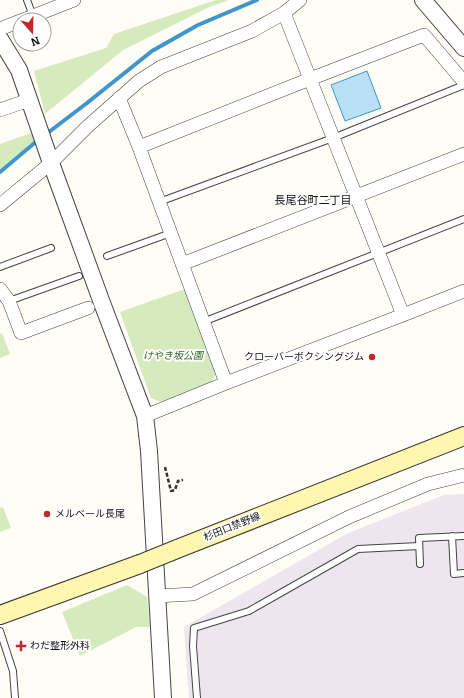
<svg xmlns="http://www.w3.org/2000/svg" width="464" height="698" font-family="Bitter,'Noto Sans JP',serif">
  <rect width="100%" height="100%" fill="#fffdf5"/>
  <!-- industrial -->
  <path fill="#eee6ef" d="M464,494V698H189L184,627L348,533L444,495Z"/>
  <!-- green -->
  <path fill="#d5ebbd" d="M216,0H229L209,7L123,50L45,114L34,71L106,48L114,34Z
    M31,133L35,140L0,169V144Z
    M185,289L216,373L211,383L161,402L151,398L120,312Z
    M2,333L10,354L0,358V334Z
    M3,507L11,528L0,532V508Z
    M127,585L147,597L150,627H136L80,656L62,612Z"/>
  <!-- water -->
  <path fill="#b9e0f7" stroke="#3f96cf" d="M367,71L381,108L345,121L331,85Z"/>
  <g fill="none" stroke-linecap="round" stroke-linejoin="round">
    <!-- stream -->
    <path stroke="#3f96cf" stroke-width="4" d="M45,135L87,103L152,51L198,25L257,0
      M0,172L38,140"/>
    <!-- service casing -->
    <g stroke="#444" stroke-width="8">
      <path id="service" d="M27,0L33,16
        M159,202L333,138L464,85
        M107,256L171,233
        M0,267L51,248
        M9,301L79,276
        M203,322L464,219
        M452,536L454,574L464,573
        M420,564L419,538L464,536
        M0,631L13,671L15,698
        M197,698L193,646L194,628L249,611L358,549L419,546"/>
    </g>
    <!-- minor casing -->
    <g stroke="#444" stroke-width="14">
      <path id="minor" d="M23,20L74,0
        M0,29L20,21
        M119,98L139,147L226,383
        M0,110L29,100
        M139,147L310,79L424,35L464,82
        M0,205L51,163L88,126L139,81L161,67L252,31L284,13L300,0
        M182,264L464,154
        M0,289L9,301L21,333L88,308
        M403,315L464,291
        M145,416L226,383L403,315L310,79L284,13
        M157,596L193,594L349,517L428,484L464,475"/>
    </g>
    <!-- tertiary casing -->
    <g stroke="#444" stroke-width="18">
      <path id="tertiary" d="M423,0L464,48
        M0,39L19,70L51,163L102,303L145,416L149,451L163,698"/>
    </g>
    <!-- secondary casing -->
    <g stroke="#333" stroke-width="20">
      <path id="secondary" d="M177,549L464,436
        M0,615L140,564"/>
    </g>
    <!-- path -->
    <path stroke="#333" stroke-width="2.5" stroke-dasharray="4 2" stroke-linecap="butt" d="M165,467L171,491L175,490L178,481L183,480"/>
    <!-- service -->
    <use href="#service" stroke="#fff" stroke-width="6"/>
    <!-- minor -->
    <use href="#minor" stroke="#fff" stroke-width="13"/>
    <!-- tertiary -->
    <use href="#tertiary" stroke="#fff" stroke-width="16"/>
    <!-- secondary -->
    <use href="#secondary" stroke="#fff6b0" stroke-width="18"/>
    <!-- secondary-bridge casing -->
    <g stroke="#333" stroke-width="20" stroke-linecap="butt">
      <path id="secondary-bridge" d="M140,564L177,549"/>
    </g>
    <!-- secondary-bridge -->
    <use href="#secondary-bridge" stroke="#fff6b0" stroke-width="18"/>
  </g>
  <!-- markers -->
  <g fill="#c4262e" stroke="#fff" stroke-width="1.5">
    <circle cx="372" cy="357" r="4"/>
    <circle cx="47" cy="514" r="4"/>
    <path d="M19 640h4v4h4v4h-4v4h-4v-4h-4v-4h4z"/>
  </g>
  <g text-anchor="middle" dominant-baseline="central" stroke-width="4" stroke-linejoin="round" paint-order="stroke">
    <!-- park labels -->
    <g font-size="10" font-style="italic" fill="#2f6b1f" stroke="#fff">
      <text x="173" y="356">けやき坂公園</text>
    </g>
    <!-- poi labels -->
    <g font-size="10" fill="#111" stroke="#fff" text-anchor="start">
      <text x="364" y="357" text-anchor="end">クローバーボクシングジム</text>
      <text x="55" y="514">メルベール長尾</text>
      <text x="30" y="646">わだ整形外科</text>
    </g>
    <!-- street labels -->
    <g font-size="10" fill="#111" stroke="#fff">
      <text transform="translate(232 527) rotate(-22)">杉田口禁野線</text>
    </g>
    <!-- neighbourhood labels -->
    <g font-size="11" fill="#111" stroke="#fff">
      <text x="313" y="200">長尾谷町二丁目</text>
    </g>
  </g>
  <!-- north arrow -->
  <g transform="translate(32 32) rotate(160)"><circle r="19" fill="#ffffff" stroke="#a0a0a0"/>
  <path d="M0-3L7 15L0 10L-7 15Z" fill="#c4262e"/>
  <text y="-6" font-size="11" font-weight="bold" text-anchor="middle" fill="#111111">N</text>
  </g>
</svg>
